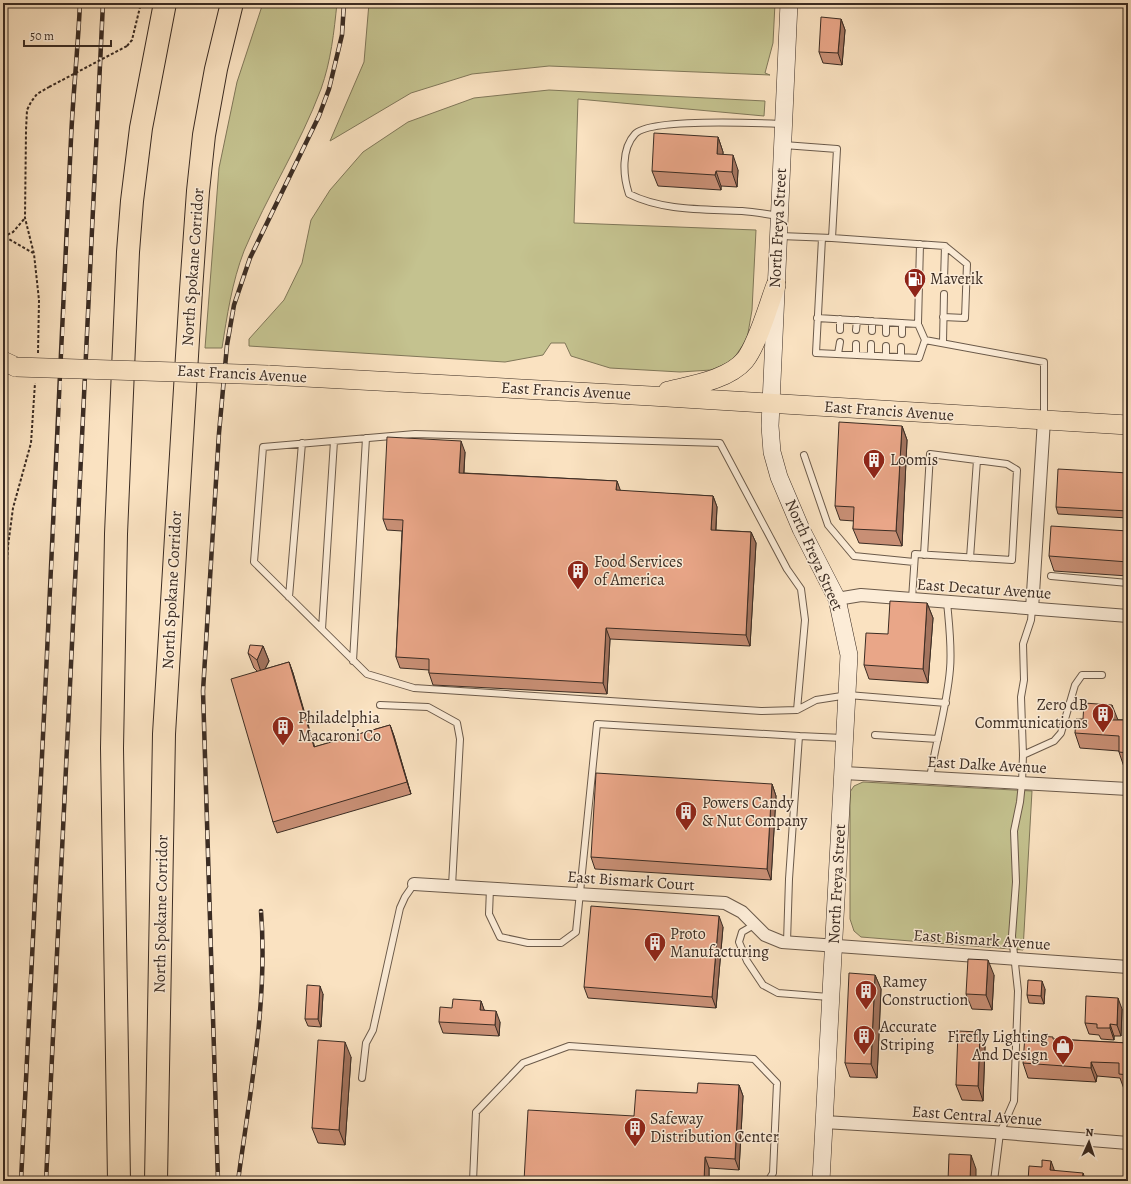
<svg xmlns="http://www.w3.org/2000/svg" width="1131" height="1184" font-family="Alegreya,serif">
  <rect width="100%" height="100%" fill="#fae2c1"/>
  <filter id="stains"><feTurbulence type="fractalNoise" baseFrequency=".005" numOctaves="4"/><feColorMatrix values="0 0 0 0 .2 0 0 0 0 .09 0 0 0 0 .02 0 0 0 .5 -.17"/></filter>
  <radialGradient id="worn" r=".72"><stop offset=".6" stop-color="#630" stop-opacity="0"/><stop offset="1" stop-color="#630" stop-opacity=".3"/></radialGradient>
  <!-- green -->
  <path fill="#c4c28f" stroke="#807759" d="M263,3H337C334,32 331,61 321,89C300,145 267,196 244,251C232,282 227,316 222,348H205L219,168L237,82Z
    M369,3H775L773,43L765,73L770,75L549,66L472,74L411,93L330,141L364,62Z
    M549,90L765,101L764,116L578,99L574,223L756,230L752,310L747,339L732,361L711,370L680,372L610,368L571,356L565,343H551L543,355L505,362L249,346V339L284,300L302,263L311,220L330,190L363,152L408,122L474,98Z
    M863,782L1032,791L1023,950L861,937L854,931L850,919V792L854,786Z"/>
  <g fill="none" stroke-linecap="round" stroke-linejoin="round">
    <!-- lane casing -->
    <g stroke="#6b5a4a" stroke-width="8">
      <path id="lane" d="M779,216C767,214 754,212 742,211C704,209 663,211 629,194C623,176 621,149 635,134C650,118 758,123 783,124
        M780,236L832,238L837,149L784,145
        M822,238L816,353L919,358L925,340L1044,362V418
        M832,238L945,246L967,264L965,318L943,317
        M944,281L945,246
        M817,318L918,324L925,340
        M872,321V331
        M918,324L920,244
        M840,330V319
        M856,330L857,320
        M886,333V322
        M902,334V323
        M943,342L944,294
        M838,354L840,342
        M856,355V344
        M871,355V344
        M886,356V346
        M901,357V347
        M804,455L828,525L854,556L914,562
        M970,558L977,460
        M1051,576L1128,583
        M289,597L302,443
        M912,599L915,554L1012,560L1017,470L1007,464L930,454L924,555
        M322,629L334,441
        M353,661L366,438
        M380,705L428,707L457,723L460,739L452,886
        M797,710L761,711L414,688L367,674L254,562L263,447L415,434L720,443L787,569L801,589L805,620L797,710L816,700L848,695L946,703
        M875,735L938,739
        M1023,755L1054,741L1061,733L1075,685L1082,675H1102
        M930,778C936,741 947,706 950,669C952,647 949,624 947,602
        M490,888L489,914L500,937L528,943H561L576,932L597,724L799,736
        M754,925L742,932L739,942L747,961L763,985L778,993L829,997
        M787,942L789,879L799,736L843,738
        M362,1078L366,1043L373,1030L400,908L405,897L414,884
        M473,1181L476,1112L523,1063L569,1046L754,1059L777,1083L773,1173L768,1181
        M994,1181L1000,1133L1014,1101L1018,991L1012,936L1016,882L1014,831L1020,802L1022,783L1023,755L1021,697L1024,680L1023,644L1031,620L1032,609"/>
    </g>
    <!-- street casing -->
    <g stroke="#6b5a4a" stroke-width="14">
      <path id="street" d="M837,599L861,595L1128,616
        M1032,609L1044,420
        M844,773L1128,789
        M414,884L725,903L742,912L765,935L782,942L1128,967
        M824,1122L993,1132L1128,1143"/>
    </g>
    <!-- secondary casing -->
    <g stroke="#3b2c23" stroke-width="18">
      <path id="secondary" d="M789,3L770,426L772,452L779,477L801,529L837,599L849,655L821,1181"/>
    </g>
    <!-- primary casing -->
    <g stroke="#3b2c23" stroke-width="20">
      <path id="primary" d="M3,361L16,367
        M268,375L651,396L1128,425
        M668,391C693,385 728,380 745,360C758,343 768,306 776,285"/>
    </g>
    <!-- highway casing -->
    <g stroke="#3b2c23" stroke-width="24">
      <path id="highway" d="M119,1181L112,748L116,534L128,252L132,201L141,128L165,3
        M156,1181L164,734L191,290L198,191L204,135L216,69L232,3"/>
    </g>
    <!-- path -->
    <path stroke="#3b2c23" stroke-width="2" stroke-dasharray="3 2" stroke-linecap="butt" d="M127,46L132,40L141,3
      M3,237L13,232L25,218
      M5,237L33,253
      M38,353L39,300L34,254L25,218L26,130L27,110L31,102L37,94L49,87
      M3,625L8,546L13,508L31,443L35,383"/>
    <!-- lane -->
    <use href="#lane" stroke="#fcecd7" stroke-width="6"/>
    <!-- street -->
    <use href="#street" stroke="#fcecd7" stroke-width="12"/>
    <!-- secondary -->
    <use href="#secondary" stroke="#fcecd7" stroke-width="17"/>
    <!-- primary -->
    <use href="#primary" stroke="#fae2c1" stroke-width="19"/>
    <!-- highway -->
    <use href="#highway" stroke="#fae2c1" stroke-width="22"/>
    <!-- rail casing -->
    <g stroke="#3b2c23" stroke-width="4.5">
      <path id="rail" d="M21,1181C37,834 57,486 71,139C73,94 78,48 80,3
        M46,1181L103,3
        M218,1181L203,691L219,433L227,345L234,305L250,258L319,116L329,89L342,35L344,3
        M238,1181C250,1092 268,1001 261,911"/>
    </g>
    <!-- rail -->
    <use href="#rail" stroke="#fcecd7" stroke-width="3" stroke-dasharray="9" stroke-linecap="butt"/>
    <!-- primary-bridge casing -->
    <g stroke="#3b2c23" stroke-width="20" stroke-linecap="butt">
      <path id="primary-bridge" d="M16,367L268,375"/>
    </g>
    <!-- path-bridge -->
    <path stroke="#3b2c23" stroke-width="2" stroke-dasharray="3 2" stroke-linecap="butt" d="M49,87L127,46"/>
    <!-- primary-bridge -->
    <use href="#primary-bridge" stroke="#fae2c1" stroke-width="19"/>
  </g>
  <!-- wall -->
  <path fill="#c88f75" stroke="#3b2c23" d="M841,19L845,30L842,65L823,63L819,52Z
    M718,137L723,152V154L738,170L737,187L721,186V190L658,186L652,171Z
    M902,426L907,440L902,546L859,543L853,529L854,521L840,520L835,506Z
    M465,452L464,473L617,481L620,491L713,496L717,507L716,530L751,532L756,543L750,646L610,639L607,694L433,685L429,673V670L400,668L396,657L402,531L387,530L383,519Z
    M1128,473V518L1058,514L1056,507Z
    M1128,531V576L1054,571L1049,556Z
    M927,603L933,618L928,683L869,679L864,665L888,634Z
    M263,646L269,661L265,669L289,662L293,673L314,747L390,725L394,736L411,794L277,833L273,822L257,671L254,668L248,653Z
    M1083,719L1128,720V767H1124L1119,752V751L1080,748L1075,733Z
    M772,784L776,796L771,880L595,869L591,857Z
    M723,927L716,1008L588,998L584,987Z
    M875,975L881,989L877,1078L850,1077L845,1063Z
    M994,975L992,1010L972,1009L966,994Z
    M1045,989L1044,1004L1029,1003L1027,995Z
    M323,994L321,1027L308,1026L305,1019Z
    M481,1001L484,1010L500,1022L499,1036L443,1033L439,1022L452,1008Z
    M1122,1009L1121,1036H1114V1040L1101,1039L1099,1035L1089,1034L1085,1023Z
    M980,1032L985,1047L983,1101L962,1100L956,1085Z
    M1054,1039L1128,1043V1089H1124L1120,1078L1097,1076L1096,1082L1028,1078L1023,1063Z
    M351,1057L345,1145L318,1143L312,1128Z
    M739,1085L743,1096L739,1170L709,1168V1181H524L634,1116L697,1093Z"/>
  <!-- shaded-wall -->
  <path fill="#a3745f" stroke="#3b2c23" d="M841,19L845,30L842,65L838,53Z
    M718,137L723,152L722,169L717,154Z
    M733,155L738,170L737,187L732,172Z
    M716,171L721,186V190L715,175Z
    M902,426L907,440L902,546L896,531Z
    M461,441L465,452L463,484L459,473Z
    M617,481L621,492L616,490Z
    M713,496L717,507L715,541L711,530Z
    M751,532L756,543L750,646L746,635Z
    M927,603L933,618L928,683L923,669Z
    M606,628L610,639L607,694L603,683Z
    M263,646L269,661L262,675L257,660Z
    M289,662L293,673L318,758L314,747Z
    M1112,705L1118,720L1117,734L1111,720Z
    M390,725L394,736L411,794L407,782Z
    M772,784L776,796L771,880L767,869Z
    M719,916L723,927L716,1008L712,997Z
    M988,960L994,975L992,1010L986,995Z
    M875,975L881,989L877,1078L871,1064Z
    M1042,981L1045,989L1044,1004L1041,996Z
    M320,986L323,994L321,1027L318,1019Z
    M1118,998L1122,1009L1121,1036L1117,1025Z
    M481,1001L485,1012L480,1010Z
    M496,1011L500,1022L499,1036L495,1025Z
    M1110,1024L1114,1036V1040L1110,1028Z
    M980,1032L985,1047L983,1101L978,1086Z
    M345,1042L351,1057L345,1145L339,1130Z
    M1091,1062L1097,1076L1096,1082L1091,1068Z
    M739,1085L743,1096L739,1170L735,1159Z
    M971,1155L976,1169V1181H970Z
    M705,1157L709,1168V1181H704Z
    M1051,1161L1055,1172L1050,1170Z
    M1083,1173L1086,1181H1082Z"/>
  <!-- building -->
  <path fill="#e9a688" stroke="#3b2c23" d="M821,17L841,19L838,53L819,52Z
    M654,133L718,137L717,154L733,155L732,172L716,171L715,175L652,171Z
    M839,422L902,426L896,531L853,529L854,507L835,506Z
    M387,437L461,441L459,473L617,481L616,490L713,496L711,530L751,532L746,635L606,628L603,683L429,673V659L396,657L403,520L383,519Z
    M1058,469L1128,473V511L1056,507Z
    M1051,526L1128,531V562L1049,556Z
    M890,601L927,603L923,669L864,665L866,633L888,634Z
    M250,645L263,646L257,660L248,653Z
    M289,662L314,747L390,725L407,782L273,822L231,679Z
    M1084,703L1112,705L1111,720H1128V753L1119,752V736L1075,733L1076,719H1083Z
    M596,773L772,784L767,869L591,857Z
    M591,906L719,916L712,997L584,987Z
    M968,959L988,960L986,995L966,994Z
    M849,973L875,975L871,1064L845,1063Z
    M1028,980L1042,981L1041,996L1027,995Z
    M307,985L320,986L318,1019H305Z
    M1086,996L1118,998L1117,1025L1110,1024V1028H1097V1024L1085,1023Z
    M453,999L481,1001L480,1010L496,1011L495,1025L439,1022L440,1007L452,1008Z
    M958,1031L980,1032L978,1086L956,1085Z
    M1025,1035L1053,1037V1039L1128,1043V1075L1119,1074V1063L1091,1062V1068L1023,1063Z
    M318,1040L345,1042L339,1130L312,1128Z
    M698,1083L739,1085L735,1159L705,1157L704,1181H524L528,1110L634,1116L636,1090L697,1093Z
    M949,1154L971,1155L970,1181H948Z
    M1042,1160L1051,1161L1050,1170L1083,1173L1082,1181H1028L1029,1166L1042,1167Z"/>
  <!-- icons -->
  <defs>
    <g id="fuel-pin" transform="scale(1.15)"><path d="M0 17L-7.5 6A9.5 9.5 0 1 1 7.5 6Z" fill="#8f2418" stroke="#fcecd7"/><path d="M-5.5-6h7V0h2V4h1.3V-2.5L3-4.5l.8-.8L6-3V5H2.5V1h-1V6h-7ZM-4.2-4.7v3.2H.2V-4.7Z" fill="#fff"/></g>
    <g id="building-pin" transform="scale(1.15)"><path d="M0 17L-7.5 6A9.5 9.5 0 1 1 7.5 6Z" fill="#8f2418" stroke="#fcecd7"/><path d="M-4-6H4V6H1V3H-1V6H-4ZM-2.5-4.3h1.7v1.8h-1.7ZM.8-4.3h1.7v1.8H.8ZM-2.5-1h1.7V.8h-1.7ZM.8-1h1.7V.8H.8Z" fill="#fff"/></g>
    <g id="shop-pin" transform="scale(1.15)"><path d="M0 17L-7.5 6A9.5 9.5 0 1 1 7.5 6Z" fill="#8f2418" stroke="#fcecd7"/><path d="M-5-2.5h2.3a2.7 3.5 0 0 1 5.4 0H5L5.5 6h-11ZM-1.5-2.5h3a1.5 2.3 0 0 0-3 0Z" fill="#fff"/></g>
  </defs>
  <g fill-rule="evenodd">
    <use href="#fuel-pin" x="915" y="279"/>
    <use href="#building-pin" x="874" y="460"/>
    <use href="#building-pin" x="578" y="571"/>
    <use href="#building-pin" x="1103" y="714"/>
    <use href="#building-pin" x="283" y="727"/>
    <use href="#building-pin" x="686" y="812"/>
    <use href="#building-pin" x="655" y="943"/>
    <use href="#building-pin" x="866" y="991"/>
    <use href="#building-pin" x="864" y="1036"/>
    <use href="#shop-pin" x="1063" y="1046"/>
    <use href="#building-pin" x="635" y="1128"/>
  </g>
  <g text-anchor="middle" dominant-baseline="central" stroke-width="3" stroke-linejoin="round" paint-order="stroke">
    <!-- street labels -->
    <g font-size="16" fill="#3b2c23" stroke="#fcecd7">
      <text transform="translate(778 228) rotate(-87)">North Freya Street</text>
      <text transform="translate(193 267) rotate(-86)">North Spokane Corridor</text>
      <text transform="translate(242 374) rotate(3)">East Francis Avenue</text>
      <text transform="translate(566 391) rotate(3)">East Francis Avenue</text>
      <text transform="translate(889 411) rotate(4)">East Francis Avenue</text>
      <text transform="translate(814 555) rotate(66)">North Freya Street</text>
      <text transform="translate(984 589) rotate(4)">East Decatur Avenue</text>
      <text transform="translate(172 590) rotate(-87)">North Spokane Corridor</text>
      <text transform="translate(987 765) rotate(3)">East Dalke Avenue</text>
      <text transform="translate(631 881) rotate(4)">East Bismark Court</text>
      <text transform="translate(837 884) rotate(-87)">North Freya Street</text>
      <text transform="translate(161 914) rotate(-89)">North Spokane Corridor</text>
      <text transform="translate(982 940) rotate(4)">East Bismark Avenue</text>
      <text transform="translate(977 1116) rotate(4)">East Central Avenue</text>
    </g>
    <!-- poi labels -->
    <g font-size="16" fill="#3b2c23" stroke="#fcecd7" text-anchor="start">
      <text x="930" y="279">Maverik</text>
      <text x="890" y="460">Loomis</text>
      <text x="594" y="562">Food Services<tspan x="594" dy="18">of America</tspan></text>
      <text x="1088" y="705" text-anchor="end">Zero dB<tspan x="1088" dy="18">Communications</tspan></text>
      <text x="298" y="718">Philadelphia<tspan x="298" dy="18">Macaroni Co</tspan></text>
      <text x="702" y="803">Powers Candy<tspan x="702" dy="18">&amp; Nut Company</tspan></text>
      <text x="670" y="934">Proto<tspan x="670" dy="18">Manufacturing</tspan></text>
      <text x="882" y="982">Ramey<tspan x="882" dy="18">Construction</tspan></text>
      <text x="880" y="1027">Accurate<tspan x="880" dy="18">Striping</tspan></text>
      <text x="1048" y="1037" text-anchor="end">Firefly Lighting<tspan x="1048" dy="18">And Design</tspan></text>
      <text x="650" y="1119">Safeway<tspan x="650" dy="18">Distribution Center</tspan></text>
    </g>
  </g>
  <!-- margin -->
  <rect width="1131" height="1184" fill="none" stroke="#fae2c1" stroke-width="16"/>
  <rect x="4" y="4" width="1123" height="1176" fill="none" stroke="#3b2c23" stroke-width="2"/>
  <rect x="8" y="8" width="1115" height="1168" fill="none" stroke="#3b2c23"/>
  <!-- north arrow -->
  <g transform="translate(1089 1142) rotate(3)" stroke="#fcecd7" stroke-width="3" paint-order="stroke">
  <path d="M0-3L7 15L0 10L-7 15Z" fill="#3b2c23"/>
  <text y="-6" font-size="11" font-weight="bold" text-anchor="middle" fill="#3b2c23">N</text>
  </g>
  <!-- scale -->
  <path d="M24 40v6h87v-6" fill="none" stroke="#3b2c23" stroke-width="2"/>
  <text x="30" y="40" font-size="12" fill="#3b2c23" stroke="#fcecd7" stroke-width="3" paint-order="stroke">50 m</text>
  <rect width="100%" height="100%" filter="url(#stains)"/>
  <rect width="100%" height="100%" fill="url(#worn)"/>
</svg>
